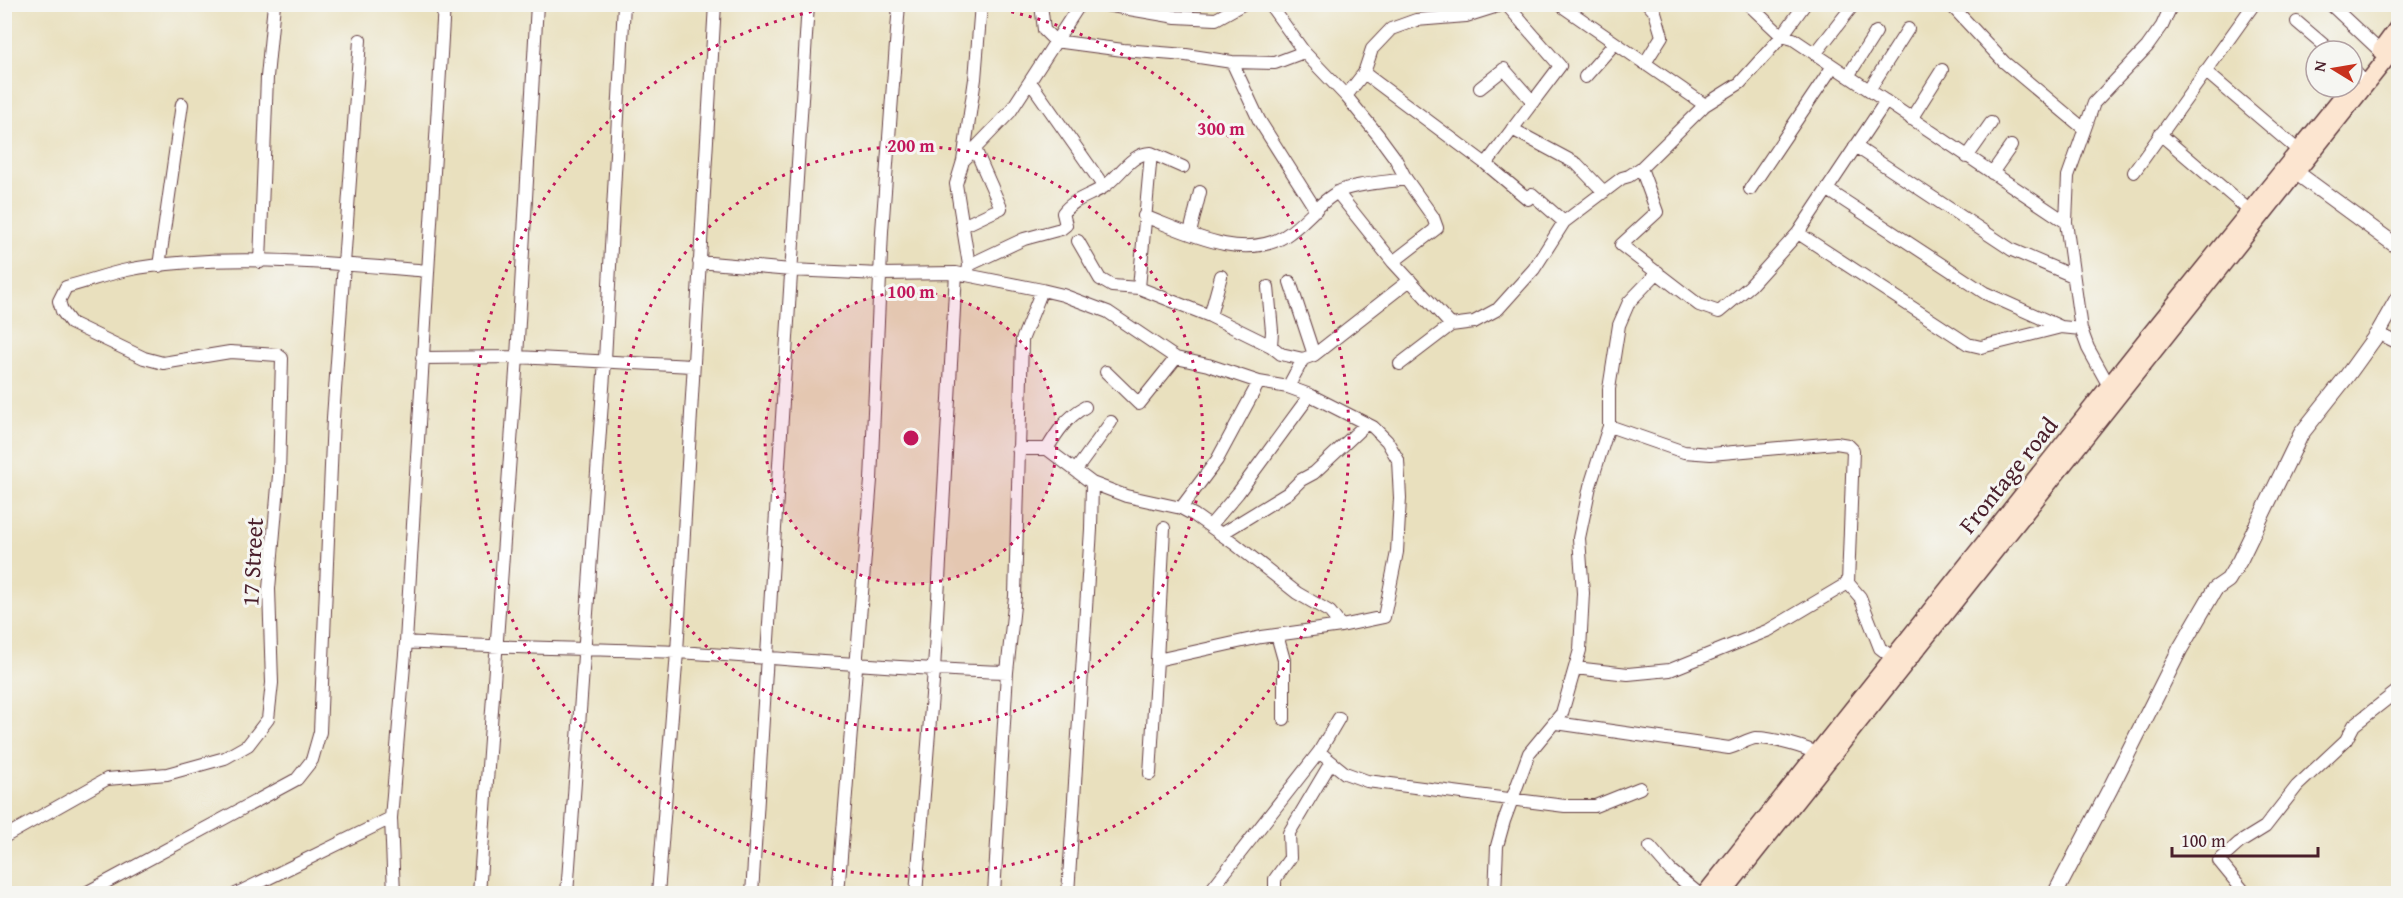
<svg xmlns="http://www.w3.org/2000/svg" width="2403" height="898" font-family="'Gentium Book Plus',serif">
  <rect width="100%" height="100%" fill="#f6f6f2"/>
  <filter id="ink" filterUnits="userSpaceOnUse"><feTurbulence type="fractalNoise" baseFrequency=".0167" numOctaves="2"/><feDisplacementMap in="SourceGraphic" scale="12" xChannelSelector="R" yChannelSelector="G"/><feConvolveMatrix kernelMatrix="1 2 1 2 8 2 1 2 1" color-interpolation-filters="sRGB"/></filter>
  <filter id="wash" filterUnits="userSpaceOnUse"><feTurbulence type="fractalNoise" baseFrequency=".008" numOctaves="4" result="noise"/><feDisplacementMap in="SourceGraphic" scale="24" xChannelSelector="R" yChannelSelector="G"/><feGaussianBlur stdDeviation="1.35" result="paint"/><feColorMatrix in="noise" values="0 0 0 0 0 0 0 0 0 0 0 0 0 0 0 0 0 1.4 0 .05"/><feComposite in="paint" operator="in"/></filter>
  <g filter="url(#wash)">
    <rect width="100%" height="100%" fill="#e9e0be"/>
  </g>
  <g filter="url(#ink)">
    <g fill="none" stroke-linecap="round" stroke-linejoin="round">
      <!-- minor casing -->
      <g stroke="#623c41" stroke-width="14">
        <path id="minor" d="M1041,4L1044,30L1055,41L1123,50L1186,55L1232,62L1275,63L1304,52
          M1100,4L1176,17L1216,19L1243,4
          M1559,4L1705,105
          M1748,4L1782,36L1793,39L2066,222
          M1950,4L2004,62L2083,128
          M2330,4L2380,51
          M1271,6L1304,52L1346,96L1378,135L1395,158L1406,179L1433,217L1437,228L1393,262
          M2297,22L2331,51
          M1815,54L1854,4
          M1232,62L1259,120L1316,210
          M1645,63L1662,36L1655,12L1648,4
          M2352,69L2359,76
          M2205,71L2299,151
          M1364,73L1486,164L1560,66L1506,4
          M1848,76L1876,32
          M1585,77L1615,43
          M1031,83L1104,187
          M1480,88L1504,69L1533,102
          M1869,90L1908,29
          M1346,96L1364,73L1372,49L1391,29L1416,20L1466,16L1504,4
          M1911,119L1942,70
          M1512,129L1577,164L1604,192
          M2160,134L2251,212
          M1855,146L2012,250L2073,276
          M1151,153L1183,167
          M1967,157L1991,123
          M963,161L1010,112L1080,4
          M1486,164L1528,199L1532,194L1564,222
          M1641,168L1657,212L1621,245L1699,305L1719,312L1750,286L1798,233L1886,101
          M2134,172L2254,4
          M1992,173L2011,146
          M1750,189L1833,66
          M1828,190L1985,293L2061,327
          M1337,192L1393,262L1451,325
          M1144,216C1186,232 1242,262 1285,236C1304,224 1319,202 1338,192C1352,184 1388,182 1406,179
          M963,226L1001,208L975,149
          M1190,233L1200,192
          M1798,233L1968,344L1981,347L2061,327L2081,329
          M1078,241L1100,279L1112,286L1139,288L1210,316L1271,346L1281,354L1303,359
          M260,262L267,77L274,4
          M699,262L791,270L880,274L956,273L1042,290L1063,295L1108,312L1176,358L1208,365L1259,382L1288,387L1310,395L1373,427L1387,441L1398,460L1400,498L1397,552L1384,617L1341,626L1261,637L1157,660L1150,774
          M969,265L1024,239L1061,229L1066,225L1063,213C1072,200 1089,196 1102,188C1119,178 1130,153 1151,153L1139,288
          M159,266L182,104
          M968,272L969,265L956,184L963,161L975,79L981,4
          M1290,282L1314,355
          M1268,287L1272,331L1271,346
          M1210,316L1221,276
          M2378,333L2398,343
          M422,358L517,357L692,366
          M1400,364L1451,325L1474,322L1498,309L1534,269L1564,222L1622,178L1629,176L1641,168L1705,105L1740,83L1782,36L1805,4
          M1106,372L1139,404L1176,358
          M1288,387L1303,359L1314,355L1410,280
          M2114,390L2109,386L2088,348L2081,329L2066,222L2068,176L2094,103L2147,47L2162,26L2172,4
          M1609,426L1684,452L1711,454L1836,443L1848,445L1853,450L1848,583L1860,597L1880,648L1893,658
          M1018,449H1047L1092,483L1126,496L1181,508L1194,515L1235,544L1297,593L1330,612L1341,626
          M1047,449C1057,432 1067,417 1085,407
          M1076,470L1111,422
          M1181,508L1217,460L1259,382
          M1210,526L1238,493L1310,395
          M1221,534L1288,493L1301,480L1314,473L1366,424
          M1277,635L1284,660V719
          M406,642L444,4
          M1157,660L1164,528
          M1575,668L1628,674L1670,670L1769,630L1848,583
          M1556,723L1729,748C1737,746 1750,738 1756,738C1773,738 1807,747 1822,756
          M1319,752L1345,773L1367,781L1565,806H1595L1640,788
          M4,837L107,779L167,774L225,758L248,745L268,719L272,683L269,589L279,475L282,358L278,355L230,352L163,363L144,358L71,323L62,311L59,301L66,287C86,282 107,274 127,270C220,252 333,263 427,271
          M1650,847L1670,870L1699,894
          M84,894L297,779L312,760L320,732L333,418L360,40
          M236,894L391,818
          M394,894L391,818L406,642C496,648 585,648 675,652C786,658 896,669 1007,672
          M479,894L517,357L537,4
          M567,894L605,360L624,4
          M658,894L677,652L715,4
          M752,894L808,4
          M838,894L871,480L882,231L899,4
          M916,894L934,670L956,273
          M994,894L1007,672L1015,596L1022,340L1042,290
          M1068,894L1091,529L1092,483
          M1208,894L1319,752L1339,718
          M1275,894V879L1290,858L1289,833L1330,764
          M1495,894L1497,846L1504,821L1529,753L1562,713L1580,650L1583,593L1579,538L1590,486L1609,426V389L1619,325L1629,302L1658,272
          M2246,894L2219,861L2239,843L2265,827L2297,786L2346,740L2354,725L2396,692"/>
      </g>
      <!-- tertiary casing -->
      <g stroke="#623c41" stroke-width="17">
        <path id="tertiary" d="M2297,173L2398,247
          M2055,894L2110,789L2180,649L2215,589L2228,580L2240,560L2301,434L2347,376L2378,333L2398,298"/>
      </g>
      <!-- secondary casing -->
      <g stroke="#623c41" stroke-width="19">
        <path id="secondary" d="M2381,50L2398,27
          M1705,894L2148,337L2350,87
          M1722,894L2398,44"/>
      </g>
      <!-- minor -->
      <use href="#minor" stroke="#fff" stroke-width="12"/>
      <!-- tertiary -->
      <use href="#tertiary" stroke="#fff" stroke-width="15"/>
      <!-- secondary -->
      <use href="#secondary" stroke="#fce5d0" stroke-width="16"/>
    </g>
  </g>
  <!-- distance rings -->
  <circle cx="911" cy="438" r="146" fill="#c2185b" fill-opacity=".12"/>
  <g fill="none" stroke="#c2185b" stroke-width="3" stroke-dasharray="3 6">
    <circle cx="911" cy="438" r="146"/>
    <circle cx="911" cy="438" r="292"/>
    <path d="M976 5A438 438 0 1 1 846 5"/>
  </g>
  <g text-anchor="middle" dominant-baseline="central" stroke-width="6" stroke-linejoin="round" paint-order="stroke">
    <!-- street labels -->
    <g font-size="24" fill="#4a1f2b" stroke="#f6f6f2">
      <text transform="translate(2008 475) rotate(-51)">Frontage road</text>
      <text transform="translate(252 562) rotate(-87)">17 Street</text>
    </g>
  </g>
  <circle cx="911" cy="438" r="9" fill="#c2185b" stroke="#f6f6f2" stroke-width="3"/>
  <g font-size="18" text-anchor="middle" font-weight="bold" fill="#c2185b" stroke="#f6f6f2" stroke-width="6" stroke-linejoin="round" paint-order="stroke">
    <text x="1221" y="135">300 m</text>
    <text x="911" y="152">200 m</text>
    <text x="911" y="298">100 m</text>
  </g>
  <!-- margin -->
  <rect width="2403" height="898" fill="none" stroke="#f6f6f2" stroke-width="24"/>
  <!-- north arrow -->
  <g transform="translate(2334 69) rotate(281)"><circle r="28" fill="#f6f6f2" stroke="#b1a0a2" stroke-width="1.5"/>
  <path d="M0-4.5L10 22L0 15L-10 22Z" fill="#c8321e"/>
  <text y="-9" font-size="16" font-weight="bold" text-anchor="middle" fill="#4a1f2b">N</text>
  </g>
  <!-- scale -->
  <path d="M2172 847v9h146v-9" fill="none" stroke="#4a1f2b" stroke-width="3"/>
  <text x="2181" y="847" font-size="18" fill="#4a1f2b" stroke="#f6f6f2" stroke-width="4.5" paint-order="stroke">100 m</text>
</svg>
